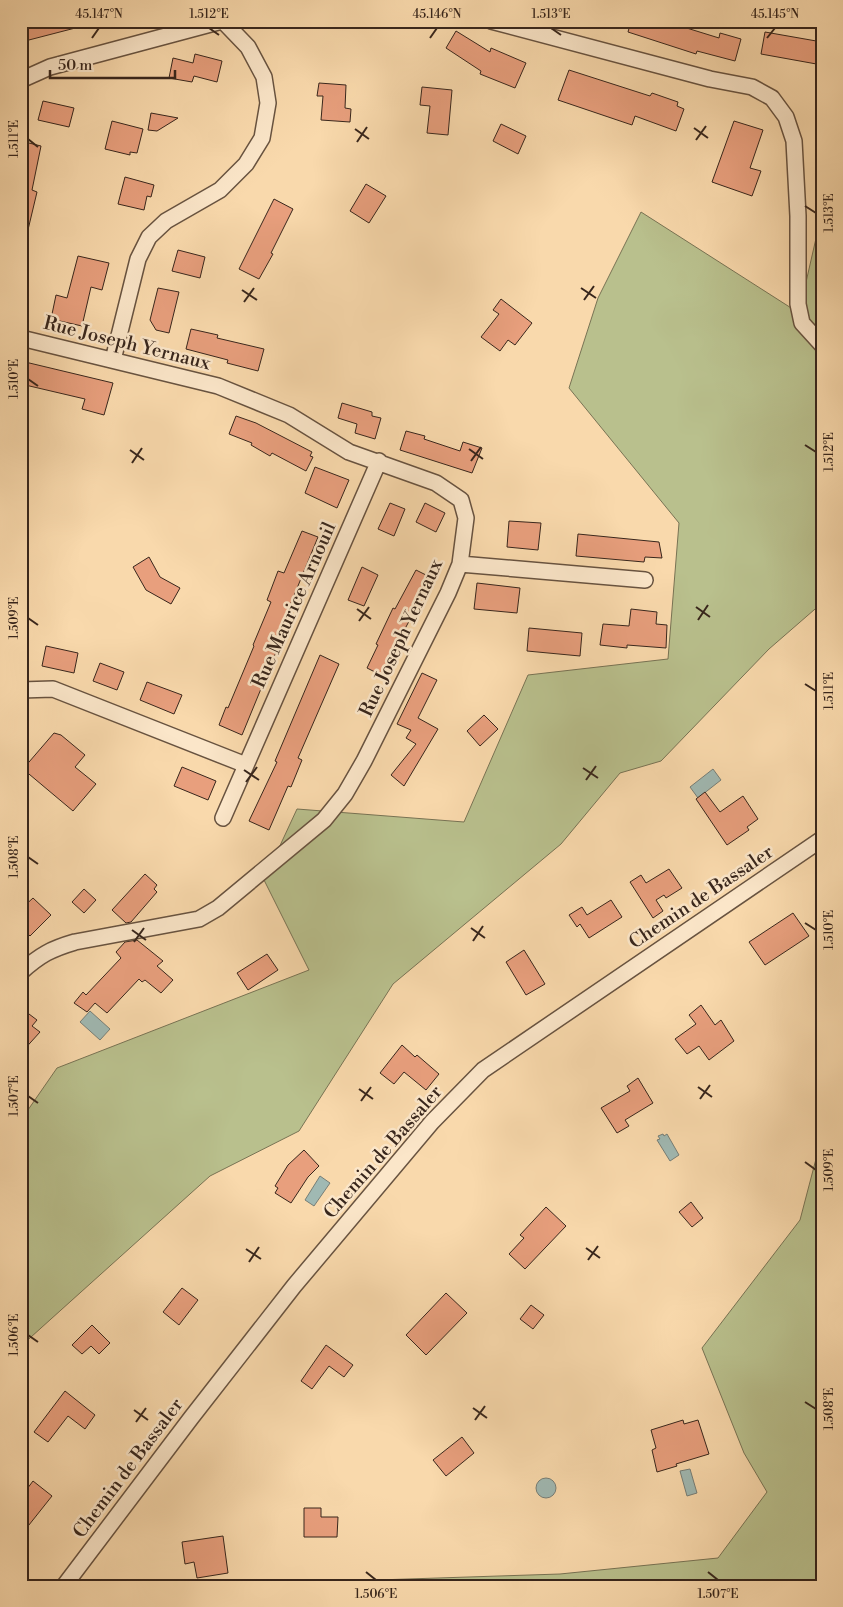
<svg xmlns="http://www.w3.org/2000/svg" width="843" height="1607" font-family="'Libre Bodoni',serif">
  <rect width="100%" height="100%" fill="#f9d9ac"/>
  <filter id="stains"><feTurbulence type="fractalNoise" baseFrequency=".004" numOctaves="4"/><feColorMatrix values="0 0 0 0 .2 0 0 0 0 .09 0 0 0 0 .02 0 0 0 .5 -.17"/></filter>
  <radialGradient id="worn" r=".72"><stop offset=".6" stop-color="#630" stop-opacity="0"/><stop offset="1" stop-color="#630" stop-opacity=".3"/></radialGradient>
  <!-- green -->
  <path fill="#b9c08d" stroke="#787354" d="M641,212L799,313L822,212V603L769,649L661,761L620,773L561,844L393,984L299,1131L210,1176L21,1346V1120L57,1068L309,970L264,880L297,809L464,822L528,675L668,659L679,523L569,388L598,298Z
    M822,1136V1586H339L377,1580L560,1574L718,1558L767,1492L744,1453L702,1348L800,1220Z"/>
  <!-- water -->
  <path fill="#a0b9b3" stroke="#767e77" d="M713,769L721,780L698,798L690,787Z
    M90,1011L110,1029L100,1040L80,1022Z
    M663,1134L664,1136L667,1134L679,1155L670,1161L657,1140L660,1139L658,1136Z
    M320,1176L330,1183L314,1206L305,1200Z
    M690,1469L697,1493L687,1496L680,1471Z
    M536 1488a10 10 0 1 1 20 0a10 10 0 1 1-20 0Z"/>
  <!-- building -->
  <path fill="#e89f7d" stroke="#38261c" d="M21,21H82L83,26L25,41Z
    M631,21H664L719,38L720,33L741,39L735,61L697,51L696,54L628,32Z
    M456,31L490,52L491,48L526,63L515,88L480,74L481,71L446,48Z
    M765,32L822,42V65L761,54Z
    M195,54L222,61L217,82L194,76L192,82L169,78L173,58L193,63Z
    M569,70L650,96L652,93L678,102L677,106L684,109L676,131L635,116L632,125L558,100Z
    M319,83L346,85L345,108L351,109L350,122L321,120L323,96H317Z
    M422,87L452,90L448,135L427,133L430,106L420,105Z
    M43,101L74,108L69,127L38,120Z
    M151,113L178,118L157,131L148,130Z
    M112,121L143,129L137,153L130,152V155L105,149Z
    M734,121L763,130L750,168L761,171L752,196L712,182Z
    M501,124L526,136L518,154L493,141Z
    M21,141L41,146L32,190L37,192L27,234H21Z
    M125,177L154,185L151,197L147,196L144,210L118,204Z
    M366,184L386,196L369,223L350,211Z
    M274,199L293,209L271,253L273,254L259,279L239,269Z
    M178,250L205,257L200,278L172,271Z
    M78,256L109,263L102,290L91,287L82,326L51,319L56,295L67,298Z
    M158,288L179,292L169,333L156,330L150,320Z
    M501,299L532,323L515,345L508,340L500,351L481,337L499,314L493,310Z
    M191,329L218,335L217,338L264,349L258,371L227,363L228,360L186,349Z
    M21,361L113,383L104,415L82,409L85,399L21,384Z
    M342,403L372,412V416L381,418L375,439L355,433L357,424L338,418Z
    M236,416L256,423L312,452L310,456L313,457L306,471L272,453L270,456L251,445L252,443L229,434Z
    M406,431L425,436L424,439L460,451L463,442L482,448L472,473L400,450Z
    M315,467L349,480L337,508L305,493Z
    M390,503L405,509L394,536L378,529Z
    M425,503L445,513L436,532L416,522Z
    M509,521L541,523L538,550L507,547Z
    M302,531L318,537L282,625L276,643L279,645L242,735L219,725L226,707L228,708L254,646L253,645L271,602L267,600L278,571L284,573Z
    M578,534L659,542L662,558L645,557L644,562L576,556Z
    M149,557L160,577L180,588L171,604L146,590L133,567Z
    M362,567L378,575L364,606L348,600Z
    M416,570L432,578L390,657L395,660L387,678L367,668L378,645L376,644L393,608L395,609Z
    M477,583L520,588L517,613L474,609Z
    M631,609L657,612L656,624L667,625L666,648L627,645V648L600,645L603,624L629,626Z
    M529,628L582,633L580,656L527,651Z
    M46,646L78,653L74,673L42,666Z
    M320,655L339,664L298,758L302,760L291,787L288,786L269,830L249,821L277,762L275,761Z
    M100,663L124,672L117,690L93,681Z
    M422,673L437,680L418,718L438,729L404,786L391,775L416,744L406,738L411,730L397,724Z
    M147,682L182,695L174,714L140,700Z
    M484,715L498,729L480,746L467,731Z
    M54,733L61,735L85,755L75,767L96,784L73,811L23,769Z
    M182,767L216,781L208,800L174,786Z
    M705,792L720,812L743,796L758,819L747,827L749,830L727,845L696,799Z
    M669,869L682,888L666,898L664,895L656,900L663,911L653,918L630,882L641,875L646,883Z
    M145,874L157,885L154,889L157,892L131,922L126,923L112,910Z
    M84,889L96,900L84,913L72,902Z
    M33,898L51,915L30,936L21,927V909Z
    M611,900L622,917L589,938L580,924L577,927L569,915L582,907L587,915Z
    M793,913L809,936L765,965L749,942Z
    M137,940L163,961L157,966L173,980L161,993L145,980L142,982L139,979L107,1013L95,1003L87,1012L74,1003L83,992L86,995L121,958L116,952L125,942Z
    M524,950L545,984L526,995L506,962Z
    M267,954L278,970L248,990L237,973Z
    M701,1005L715,1025L721,1020L734,1041L709,1060L699,1046L687,1054L675,1039L696,1024L689,1015Z
    M21,1008L37,1020L32,1026L40,1032L21,1053Z
    M402,1045L415,1057L417,1055L439,1074L426,1090L404,1072L394,1084L380,1073Z
    M638,1078L653,1103L625,1120L629,1126L617,1133L601,1108L630,1091L627,1086Z
    M304,1150L319,1166L308,1177L291,1203L275,1193L278,1188L275,1186L288,1165Z
    M691,1202L703,1218L692,1227L679,1212Z
    M546,1207L566,1226L525,1269L509,1254L524,1238L520,1235Z
    M182,1288L198,1300L179,1325L163,1312Z
    M446,1293L467,1313L426,1355L406,1335Z
    M531,1305L544,1315L533,1329L520,1319Z
    M92,1325L110,1343L99,1354L91,1346L82,1354L72,1345Z
    M326,1345L353,1365L344,1377L329,1366L312,1389L301,1381Z
    M65,1391L95,1415L85,1429L68,1416L48,1442L34,1432Z
    M683,1420L684,1424L698,1420L709,1454L676,1464L677,1466L657,1472L652,1450L656,1448L651,1430Z
    M462,1437L474,1453L446,1476L433,1460Z
    M33,1481L52,1496L21,1535V1497Z
    M304,1508H321V1517H338L337,1537H304Z
    M223,1536L228,1573L197,1578L194,1562L185,1564L182,1542Z"/>
  <g fill="none" stroke-linecap="round" stroke-linejoin="round">
    <!-- street casing -->
    <g stroke="#685340" stroke-width="18">
      <path id="street" d="M491,21L710,79L752,87L772,98L786,117L794,141L798,216V304L802,323L822,345
        M21,80L50,67L222,21
        M21,338L218,386L289,415L349,452L436,483L461,500L466,518L460,564L448,593L364,761L345,794L324,820L218,908L199,919L75,942C51,949 40,955 21,972
        M113,360L138,259L149,237L166,221L220,190L246,164L262,138L268,103L264,77L248,47L223,21
        M460,564L645,580
        M21,690L53,689L246,765
        M223,818L379,461
        M64,1586L191,1418L294,1286L432,1122L483,1070L822,839"/>
    </g>
    <!-- street -->
    <use href="#street" stroke="#fbe6c9" stroke-width="15"/>
  </g>
  <!-- ticks -->
  <path fill="none" stroke="#38261c" stroke-width="2" d="M209,28L219,35M551,28L561,35M92,38L99,28M430,38L437,28M767,38L775,28M694,128L708,138M355,129L369,139M28,139L38,147M696,140L706,126M357,142L367,127M805,206L816,213M581,288L596,298M242,290L257,300M584,300L594,286M244,302L254,288M28,379L38,386M805,445L816,452M469,449L483,459M130,450L144,460M471,461L481,447M132,463L142,448M696,607L710,617M357,609L371,619M28,618L38,625M698,620L708,605M359,621L369,607M805,684L816,691M583,768L598,778M244,770L259,780M586,780L596,766M246,782L257,767M28,857L38,864M805,923L816,930M471,928L485,938M132,930L146,940M473,941L483,926M134,942L144,928M698,1087L712,1097M359,1089L373,1099M28,1096L38,1103M700,1099L710,1085M361,1101L371,1087M805,1162L816,1170M586,1248L600,1258M246,1249L261,1259M588,1260L598,1246M249,1262L259,1247M28,1335L38,1342M805,1402L816,1409M473,1408L487,1418M134,1410L148,1420M475,1420L485,1406M136,1422L146,1408M366,1572L376,1580M708,1572L718,1580"/>
  <g text-anchor="middle" dominant-baseline="central" stroke-width="5" stroke-linejoin="round" paint-order="stroke">
    <!-- street labels -->
    <g font-size="19" fill="#38261c" stroke="#fbe6c9">
      <text transform="translate(127 343) rotate(14)">Rue Joseph Yernaux</text>
      <text transform="translate(294 605) rotate(-66)">Rue Maurice Arnouil</text>
      <text transform="translate(401 638) rotate(-65)">Rue Joseph Yernaux</text>
      <text transform="translate(701 897) rotate(-34)">Chemin de Bassaler</text>
      <text transform="translate(383 1152) rotate(-49)">Chemin de Bassaler</text>
      <text transform="translate(128 1468) rotate(-53)">Chemin de Bassaler</text>
    </g>
  </g>
  <!-- margin -->
  <rect width="843" height="1607" fill="none" stroke="#f9d9ac" stroke-width="55"/>
  <!-- scale -->
  <path d="M50 70v8h125v-8" fill="none" stroke="#38261c" stroke-width="2.5"/>
  <text x="58" y="70" font-size="15" fill="#38261c" stroke="#fbe6c9" stroke-width="4" paint-order="stroke">50 m</text>
  <rect x="28" y="28" width="788" height="1552" fill="none" stroke="#38261c" stroke-width="2"/>
  <g font-size="12" text-anchor="middle" fill="#38261c">
    <text x="99" y="18">45.147°N</text>
    <text x="209" y="18">1.512°E</text>
    <text x="437" y="18">45.146°N</text>
    <text x="551" y="18">1.513°E</text>
    <text x="775" y="18">45.145°N</text>
    <text transform="translate(14 139) rotate(-90)" y="4">1.511°E</text>
    <text transform="translate(829 213) rotate(-90)" y="4">1.513°E</text>
    <text transform="translate(14 379) rotate(-90)" y="4">1.510°E</text>
    <text transform="translate(829 452) rotate(-90)" y="4">1.512°E</text>
    <text transform="translate(14 618) rotate(-90)" y="4">1.509°E</text>
    <text transform="translate(829 691) rotate(-90)" y="4">1.511°E</text>
    <text transform="translate(14 857) rotate(-90)" y="4">1.508°E</text>
    <text transform="translate(829 930) rotate(-90)" y="4">1.510°E</text>
    <text transform="translate(14 1096) rotate(-90)" y="4">1.507°E</text>
    <text transform="translate(829 1170) rotate(-90)" y="4">1.509°E</text>
    <text transform="translate(14 1335) rotate(-90)" y="4">1.506°E</text>
    <text transform="translate(829 1409) rotate(-90)" y="4">1.508°E</text>
    <text x="376" y="1598">1.506°E</text>
    <text x="718" y="1598">1.507°E</text>
  </g>
  <rect width="100%" height="100%" filter="url(#stains)"/>
  <rect width="100%" height="100%" fill="url(#worn)"/>
</svg>
